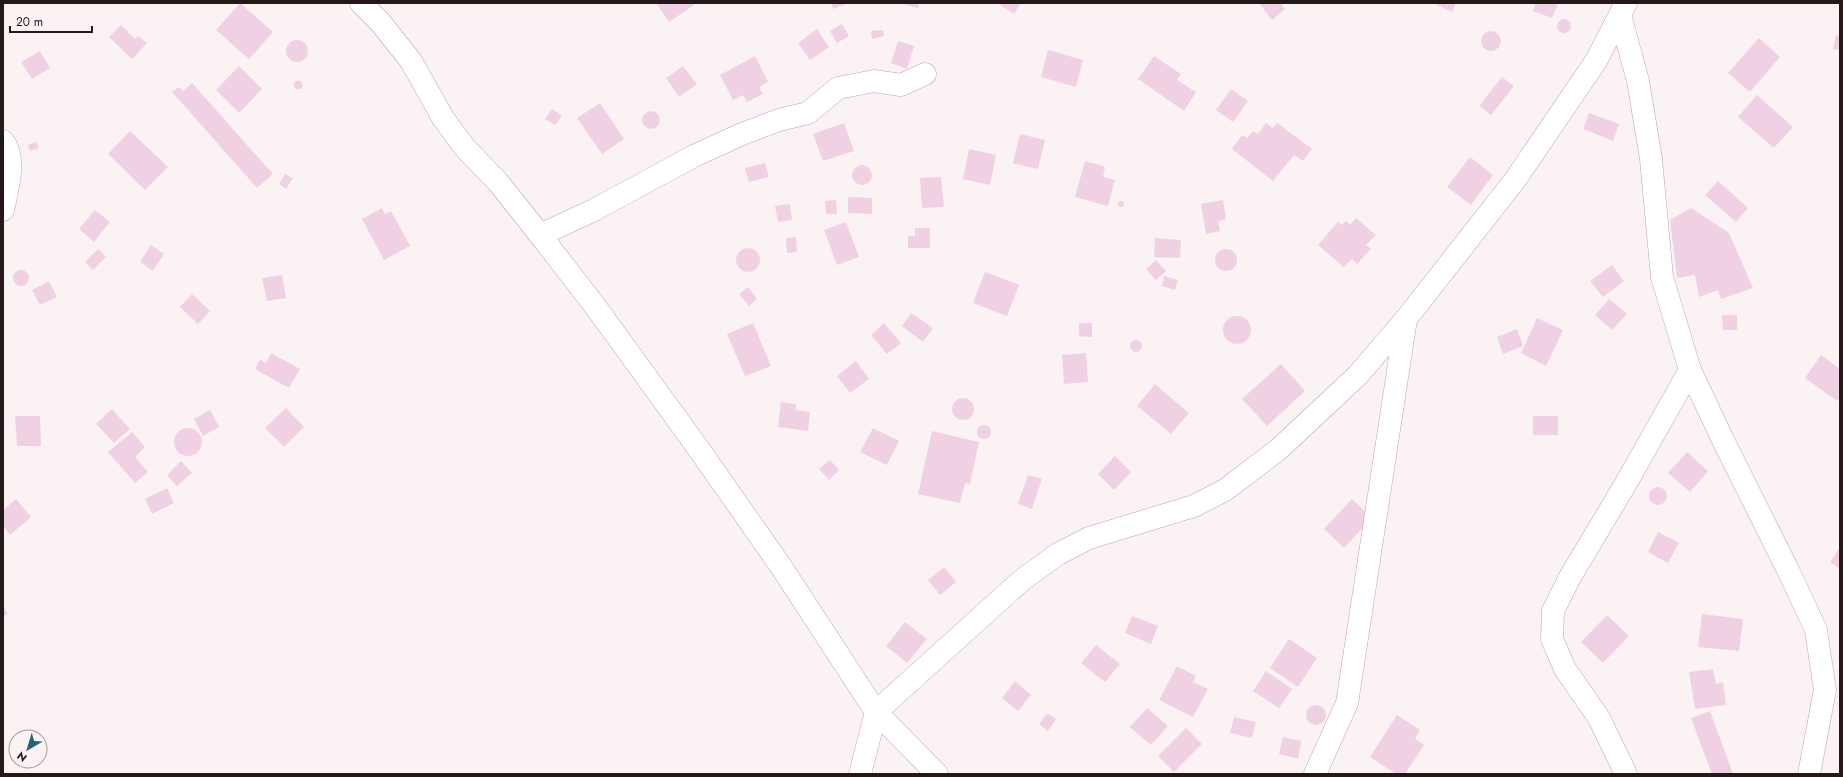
<svg xmlns="http://www.w3.org/2000/svg" width="1843" height="777" font-family="Jost,sans-serif">
  <rect width="100%" height="100%" fill="#faf2f3"/>
  <!-- building -->
  <path fill="#f0d1e3" d="M240,3L273,32L249,59L216,30Z
    M656,3H697L669,22Z
    M831,3H849L833,9Z
    M905,3H919L918,8L905,5Z
    M997,3H1021L1014,14Z
    M1259,3H1281L1285,9L1272,20Z
    M1433,3H1456L1452,12Z
    M1536,3H1558L1552,18L1533,11Z
    M1557 26a7 7 0 1 1 14 0a7 7 0 1 1-14 0Z
    M842,24L849,36L837,43L830,31Z
    M121,25L135,39L138,36L147,43L132,59L109,37Z
    M817,29L829,47L810,60L798,43Z
    M883,30L884,36L872,39L871,31Z
    M1481 41a10 10 0 1 1 20 0a10 10 0 1 1-20 0Z
    M1836,35L1840,36V50L1833,49Z
    M1759,38L1780,57L1750,92L1728,73Z
    M286 51a11 11 0 1 1 22 0a11 11 0 1 1-22 0Z
    M898,41L914,46L907,69L891,63Z
    M1048,50L1083,60L1076,87L1041,77Z
    M40,51L50,68L32,79L21,62Z
    M755,56L768,82L759,87L763,94L747,102L743,95L733,100L720,75Z
    M1154,56L1181,74L1177,80L1196,92L1184,111L1138,79Z
    M239,66L262,89L239,113L216,90Z
    M683,66L697,84L679,97L666,78Z
    M1502,77L1514,86L1491,115L1479,106Z
    M293.5 85a4.5 4.5 0 1 1 9 0a4.5 4.5 0 1 1-9 0Z
    M192,83L273,174L257,188L172,92L179,87L183,91Z
    M1231,89L1248,101L1233,122L1216,110Z
    M1757,95L1793,127L1774,148L1738,117Z
    M600,103L624,139L602,154L577,118Z
    M552,109L562,116L555,125L545,119Z
    M642 120a9 9 0 1 1 18 0a9 9 0 1 1-18 0Z
    M1589,113L1619,124L1613,141L1583,129Z
    M844,123L854,151L823,161L813,134Z
    M1266,123L1273,128L1277,123L1312,149L1303,161L1294,155L1273,181L1232,149L1242,135L1247,138L1253,131L1258,134Z
    M130,131L168,167L145,190L108,154Z
    M1020,134L1045,140L1038,169L1013,163Z
    M36,142L39,148L30,151L28,145Z
    M969,149L996,155L990,185L963,179Z
    M1470,157L1493,175L1471,205L1447,187Z
    M1085,161L1105,167L1103,177L1115,180L1108,206L1075,197Z
    M765,163L769,177L749,182L745,168Z
    M852 175a10 10 0 1 1 20 0a10 10 0 1 1-20 0Z
    M285,174L293,178L286,189L279,184Z
    M941,177L944,207L922,208L920,178Z
    M1718,181L1748,208L1736,222L1705,195Z
    M848,197L872,198V214L848,213Z
    M836,200L837,214H826L825,201Z
    M1223,200L1226,219L1218,221L1220,231L1206,234L1201,204Z
    M1118 204a3 3 0 1 1 6 0a3 3 0 1 1-6 0Z
    M790,204L792,220L778,222L775,206Z
    M382,208L385,214L391,211L410,246L384,260L362,219Z
    M1691,208L1729,233L1753,288L1721,299L1718,290L1699,297L1695,275L1677,278L1670,220Z
    M95,210L110,222L94,242L79,229Z
    M1356,218L1376,235L1366,245L1371,249L1357,264L1352,259L1344,267L1318,245L1338,222L1342,225L1346,221L1350,225Z
    M846,222L859,257L837,265L824,230Z
    M915,228H930V248H908V236H915Z
    M796,237L797,252L787,253L786,238Z
    M1155,238L1181,240L1180,258L1154,257Z
    M151,245L164,254L153,271L140,262Z
    M736 260a12 12 0 1 1 24 0a12 12 0 1 1-24 0Z
    M98,249L106,257L93,270L85,262Z
    M1215 260a11 11 0 1 1 22 0a11 11 0 1 1-22 0Z
    M1156,260L1166,271L1156,280L1146,269Z
    M1612,265L1624,281L1603,297L1590,281Z
    M13 278a8 8 0 1 1 16 0a8 8 0 1 1-16 0Z
    M985,272L1019,285L1007,316L973,303Z
    M282,275L286,298L267,301L262,278Z
    M1164,276L1178,280L1175,290L1162,286Z
    M49,281L57,297L40,305L32,290Z
    M748,287L757,299L749,306L739,294Z
    M192,294L210,311L198,324L180,307Z
    M1609,299L1627,314L1612,330L1595,315Z
    M911,313L933,328L923,342L902,326Z
    M1722,315H1737V330H1723Z
    M1223 330a14 14 0 1 1 28 0a14 14 0 1 1-28 0Z
    M1537,318L1563,330L1546,366L1521,353Z
    M753,323L771,366L745,376L727,334Z
    M884,323L901,343L887,354L871,335Z
    M1079,323H1092V337L1079,336Z
    M1517,329L1523,346L1503,354L1497,337Z
    M1130 346a6 6 0 1 1 12 0a6 6 0 1 1-12 0Z
    M271,353L300,369L289,388L255,369L260,359L266,363Z
    M1086,353L1088,382L1064,384L1062,355Z
    M1821,355L1840,369V398L1837,401L1805,378Z
    M856,361L869,379L850,393L837,376Z
    M1281,364L1305,391L1267,426L1242,399Z
    M1155,384L1189,413L1171,434L1137,406Z
    M952 409a11 11 0 1 1 22 0a11 11 0 1 1-22 0Z
    M781,402L796,404V410L810,412L808,431L778,427Z
    M286,408L304,427L284,447L265,428Z
    M112,409L130,429L114,443L96,424Z
    M210,410L219,427L203,436L194,419Z
    M15,416H40L41,446H17Z
    M1533,416H1558V435H1533Z
    M977 432a7 7 0 1 1 14 0a7 7 0 1 1-14 0Z
    M873,428L899,441L887,465L860,452Z
    M174 442a14 14 0 1 1 28 0a14 14 0 1 1-28 0Z
    M932,431L979,442L970,484L965,483L960,503L918,494Z
    M132,432L145,447L135,457L148,472L135,483L108,452Z
    M1687,452L1708,471L1690,492L1668,473Z
    M1115,456L1131,472L1114,490L1098,474Z
    M830,460L839,470L829,480L819,469Z
    M181,461L192,473L177,486L167,475Z
    M1028,475L1042,479L1032,509L1018,504Z
    M1649 496a9 9 0 1 1 18 0a9 9 0 1 1-18 0Z
    M167,488L174,503L152,514L145,499Z
    M16,499L31,517L10,535L3,526V510Z
    M1352,499L1372,518L1344,548L1324,529Z
    M1658,532L1679,543L1668,563L1648,552Z
    M1840,547V569L1830,562Z
    M944,567L956,582L940,595L928,580Z
    M3,606L8,614L3,616Z
    M1702,614L1743,619L1739,651L1698,647Z
    M1607,615L1629,636L1603,663L1581,642Z
    M1132,616L1158,626L1151,644L1125,633Z
    M905,622L927,639L907,663L886,646Z
    M1289,639L1317,658L1298,687L1270,668Z
    M1096,645L1120,664L1105,682L1081,663Z
    M1177,666L1196,676L1193,682L1208,689L1193,717L1159,700Z
    M1713,669L1716,684L1723,682L1726,705L1695,709L1689,672Z
    M1266,671L1292,689L1279,708L1253,691Z
    M1015,681L1031,695L1018,711L1002,698Z
    M1306 715a10 10 0 1 1 20 0a10 10 0 1 1-20 0Z
    M1147,708L1168,726L1151,745L1130,727Z
    M1710,711L1733,774H1712L1691,718Z
    M1047,713L1056,719L1048,731L1039,724Z
    M1397,715L1420,730L1415,739L1424,745L1405,774H1396L1370,757Z
    M1234,717L1256,722L1252,738L1230,733Z
    M1186,728L1202,744L1174,772L1158,756Z
    M1283,737L1301,741L1298,759L1279,754Z"/>
  <g fill="none" stroke-linecap="round" stroke-linejoin="round">
    <!-- street casing -->
    <g stroke="#c5a2a5" stroke-width="23">
      <path id="street" d="M361,3L380,22L411,61L443,118L465,148L498,182L540,235L595,306L698,448L780,565L876,712L937,774
        M1620,15L1638,81L1651,159L1662,277L1690,370L1722,438L1789,572L1816,630L1825,690L1809,774
        M3,141C17,157 7,191 3,210
        M540,235L594,210L694,156L742,134L779,120L808,113L838,88L874,81L901,85L925,74
        M860,774L876,712L1022,580L1058,554L1089,538L1194,506L1225,490L1279,449L1358,375L1406,319L1515,180L1596,61L1626,3
        M1315,774L1347,703L1406,319
        M1626,774L1599,718L1565,669L1552,639L1553,611L1570,577L1625,485L1690,370"/>
    </g>
    <!-- street -->
    <use href="#street" stroke="#fff" stroke-width="22"/>
  </g>
  <!-- border -->
  <rect width="1843" height="777" fill="none" stroke="#251819" stroke-width="8"/>
  <!-- north arrow -->
  <g transform="translate(28 749) rotate(218)"><circle r="19" fill="#faf2f3" stroke="#a59b9c"/>
  <path d="M0-3L7 15L0 10L-7 15Z" fill="#246479"/>
  <text y="-6" font-size="11" font-weight="bold" text-anchor="middle" fill="#251819">N</text>
  </g>
  <!-- scale -->
  <path d="M10 26v6h82v-6" fill="none" stroke="#251819" stroke-width="2"/>
  <text x="16" y="26" font-size="12" fill="#251819" stroke="#faf2f3" stroke-width="3" paint-order="stroke">20 m</text>
</svg>
